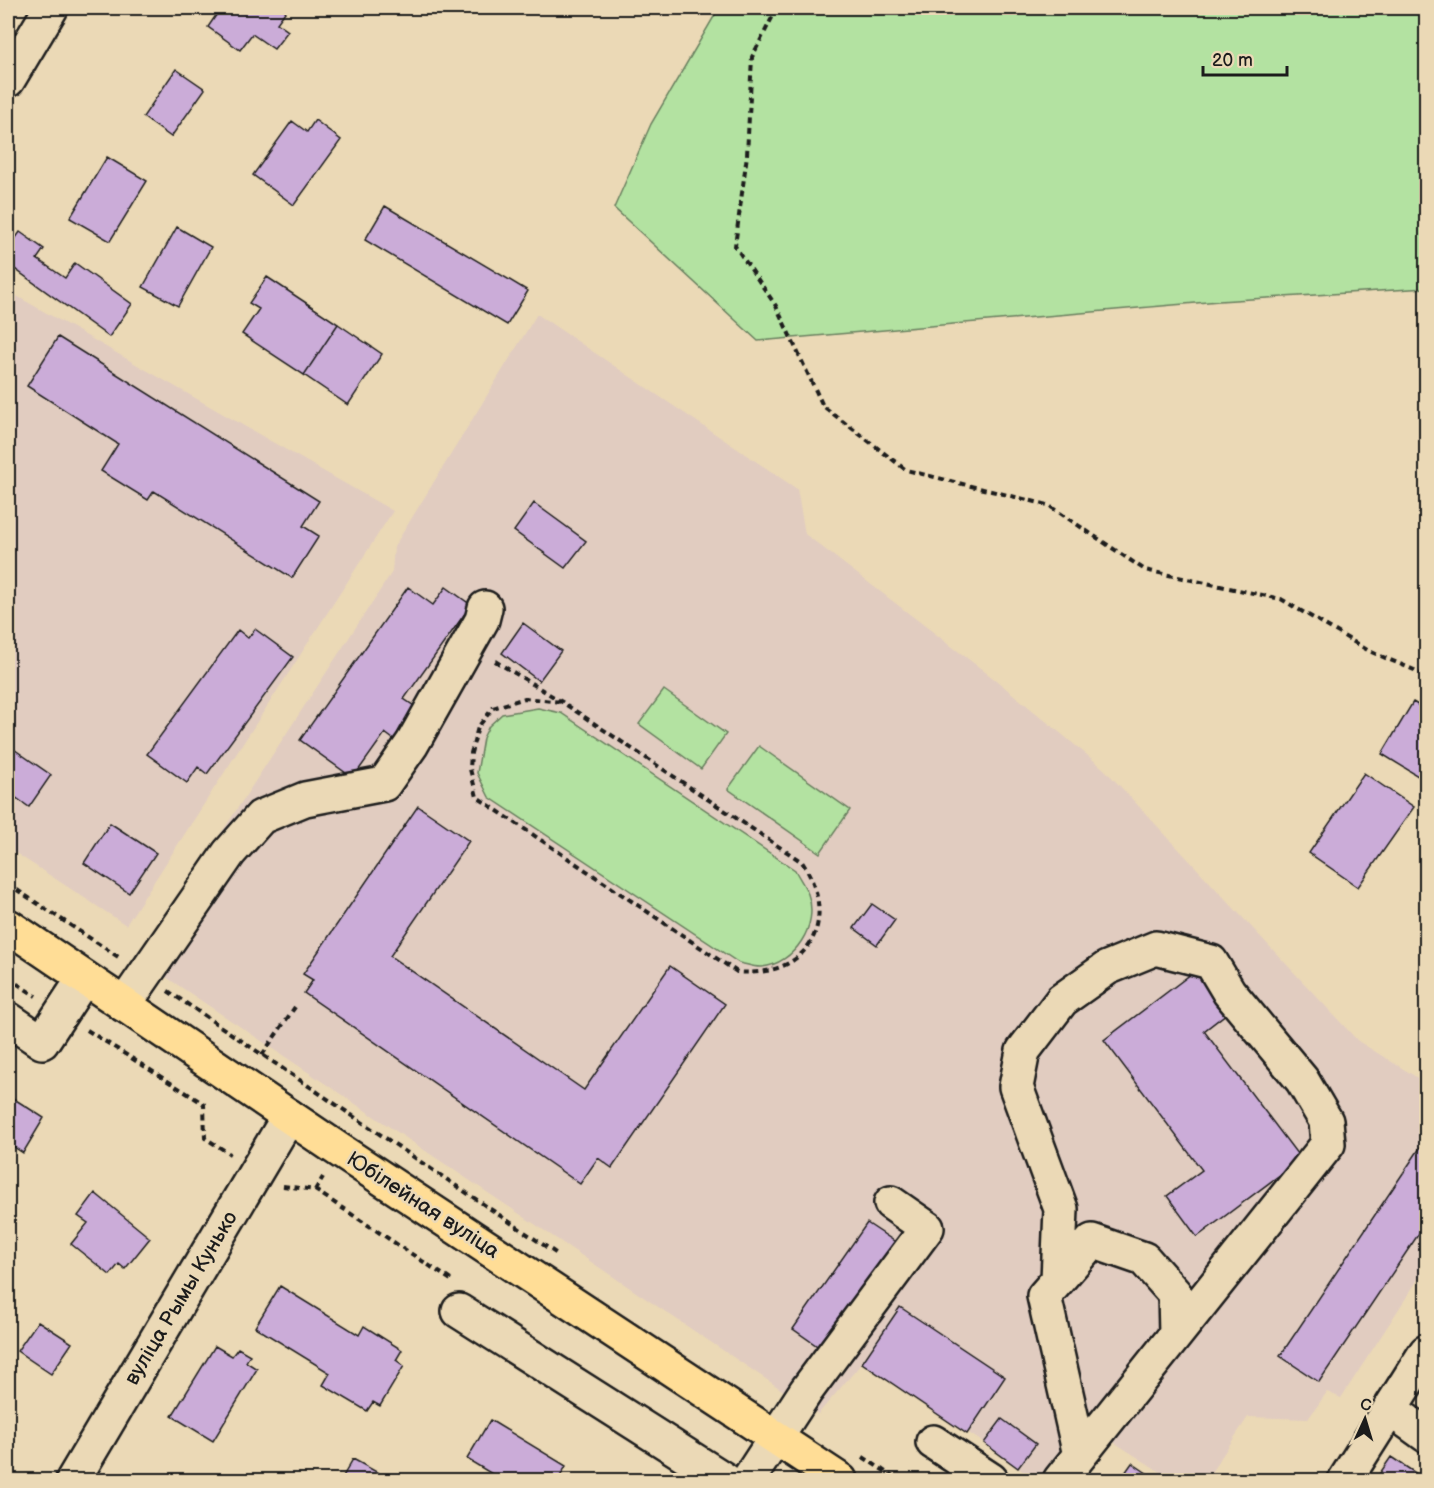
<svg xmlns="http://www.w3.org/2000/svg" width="1434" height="1488" font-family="'Balsamiq Sans',sans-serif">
  <rect width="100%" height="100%" fill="#ebd9b6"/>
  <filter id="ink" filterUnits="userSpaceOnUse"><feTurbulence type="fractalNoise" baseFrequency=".0167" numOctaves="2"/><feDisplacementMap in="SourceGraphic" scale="12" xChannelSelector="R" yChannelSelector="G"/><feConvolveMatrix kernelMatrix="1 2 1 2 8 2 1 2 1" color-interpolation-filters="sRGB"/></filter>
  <g filter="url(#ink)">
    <!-- built -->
    <path fill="#e1ccc0" d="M8,291L393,511L126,925L8,848Z
      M537,314L797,489L805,534L997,681L1104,769L1358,1041L1426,1083V1267L1341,1398L1327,1392L1308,1419L1248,1417L1206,1480H1173L1112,1441L1084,1480H1035L984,1443L862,1363L818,1414L139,959L392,572L394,547Z"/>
    <!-- green -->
    <path fill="#b3e2a1" stroke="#687f5e" stroke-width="1.5" d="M719,8H1426V288L1219,301L758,341L614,208L651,124Z
      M664,690L726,734L701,769L639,724Z
      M538,708L561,713L795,870C799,878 805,886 808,894C820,925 794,964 762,967C755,968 746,964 739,963L489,797L477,773L483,738L489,726L502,714Z
      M759,746L850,810L820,853L728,789Z"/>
    <!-- building -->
    <path fill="#cbacd8" stroke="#1c1c1c" stroke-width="1.5" d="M221,8H288L277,23L288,31L274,49L252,34L240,50L208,27Z
      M176,69L205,89L171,137L143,117Z
      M315,120L341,140L294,205L253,175L292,121L307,132Z
      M107,157L147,181L110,241L70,218Z
      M385,206L528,291L507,325L365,240Z
      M177,227L211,247L178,306L143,287Z
      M20,232L44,249L37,259L65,278L75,263L132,304L109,337L8,264V249Z
      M267,277L338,324L304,375L242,334L259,309L249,303Z
      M338,324L382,354L348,405L304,375Z
      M58,337L319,501L303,526L319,536L292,578L154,491L148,500L101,471L118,444L27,386Z
      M534,503L586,541L565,568L514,531Z
      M408,587L433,605L446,587L471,605L404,699L420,710L397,742L385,733L353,778L300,740Z
      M523,623L561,651L539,681L502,653Z
      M255,629L293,657L207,774L198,767L187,783L147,754L238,630L248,638Z
      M1413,702L1426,710V781L1382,754Z
      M8,745L51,775L29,807L8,792Z
      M1364,773L1414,807L1358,887L1309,853Z
      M418,806L469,841L390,956L584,1090L670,966L725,1004L612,1168L598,1158L580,1184L304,993L313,980L303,974Z
      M110,823L156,853L129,893L84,863Z
      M872,904L895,920L877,945L854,928Z
      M1195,971L1227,1013L1204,1031L1301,1159L1197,1237L1167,1196L1202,1170L1104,1040Z
      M8,1095L44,1118L23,1153L8,1143Z
      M1426,1139V1223L1319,1382L1280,1356Z
      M95,1193L150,1238L125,1269L119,1264L110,1275L71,1244L88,1223L78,1216Z
      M867,1223L897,1243L823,1350L793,1329Z
      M280,1286L359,1335L364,1326L402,1350L396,1360L404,1366L380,1406L373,1402L367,1411L323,1385L330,1373L255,1327Z
      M900,1307L1005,1377L967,1434L862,1363Z
      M38,1321L72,1343L51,1374L17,1351Z
      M215,1346L232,1356L238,1348L250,1355L246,1362L257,1369L213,1441L172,1416Z
      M1002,1419L1036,1444L1018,1468L984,1443Z
      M490,1420L566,1466L558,1480H502L467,1459Z
      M1391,1457L1426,1480H1385L1378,1476Z
      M353,1459L382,1475L379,1480H341Z
      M1132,1463L1157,1480H1120Z"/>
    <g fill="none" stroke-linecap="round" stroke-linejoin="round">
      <!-- minor casing -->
      <g stroke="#1c1c1c" stroke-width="38">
        <path id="minor" d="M8,80L51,8
          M124,1005L229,853L261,817L305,799L384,784L412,744L482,620L485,608
          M8,1019L42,1042L84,978
          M1058,1280L1061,1209L1016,1087L1023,1051L1062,1000L1107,968L1156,948L1211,962L1229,992L1302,1080L1326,1121L1328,1144L1060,1480
          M459,1311L725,1480
          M1390,1409L1426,1435
          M933,1442L991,1480
          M1080,1455L1044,1296L1092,1241L1144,1259L1175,1294L1176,1334
          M73,1480L289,1116
          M748,1480L806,1391L927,1228L891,1203
          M1345,1480L1426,1352"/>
      </g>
      <!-- major casing -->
      <g stroke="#1c1c1c" stroke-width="38">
        <path id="major" d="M8,926L339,1150L840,1480"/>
      </g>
      <!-- path -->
      <path stroke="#1c1c1c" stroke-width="4" stroke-dasharray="6 4.5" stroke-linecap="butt" d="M777,8L752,57L747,155L735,246L776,306L823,406L906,470L1048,505L1145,570L1281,599L1369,651L1426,675
        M495,661L562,702L802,862C841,921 808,979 737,972L477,797L470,769L471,753L478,727L493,708L525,698L562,702
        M8,884L120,958
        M8,978L36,996
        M168,991L557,1254
        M87,1030L204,1104L205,1138L230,1154
        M262,1055L295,1007
        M283,1186L315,1190L454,1282
        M315,1190L323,1177
        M863,1457L898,1480"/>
      <!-- minor -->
      <use href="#minor" stroke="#ebd9b6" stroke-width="33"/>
      <!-- major -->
      <use href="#major" stroke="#ffdd96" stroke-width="33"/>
    </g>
  </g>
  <g text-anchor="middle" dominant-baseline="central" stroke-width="5" stroke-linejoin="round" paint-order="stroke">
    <!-- street labels -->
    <g font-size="21" fill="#1c1c1c" stroke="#ebd9b6">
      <text transform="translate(423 1205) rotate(33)">Юбілейная вуліца</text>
      <text transform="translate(181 1298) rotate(-59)">вуліца Рымы Кунько</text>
    </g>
  </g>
  <!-- margin -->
  <rect width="1434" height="1488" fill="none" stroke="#ebd9b6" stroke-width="30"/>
  <rect x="15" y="15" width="1404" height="1458" fill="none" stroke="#1c1c1c" stroke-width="2" filter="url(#ink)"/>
  <!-- north arrow -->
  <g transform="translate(1365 1419) rotate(4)" stroke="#ebd9b6" stroke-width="4.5" paint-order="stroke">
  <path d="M0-4.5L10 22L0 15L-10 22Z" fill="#1c1c1c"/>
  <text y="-9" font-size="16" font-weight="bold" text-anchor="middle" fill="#1c1c1c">С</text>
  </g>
  <!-- scale -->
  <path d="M1203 66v9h84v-9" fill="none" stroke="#1c1c1c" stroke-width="3"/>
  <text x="1212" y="66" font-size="18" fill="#1c1c1c" stroke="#ebd9b6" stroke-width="4.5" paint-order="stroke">20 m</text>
</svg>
